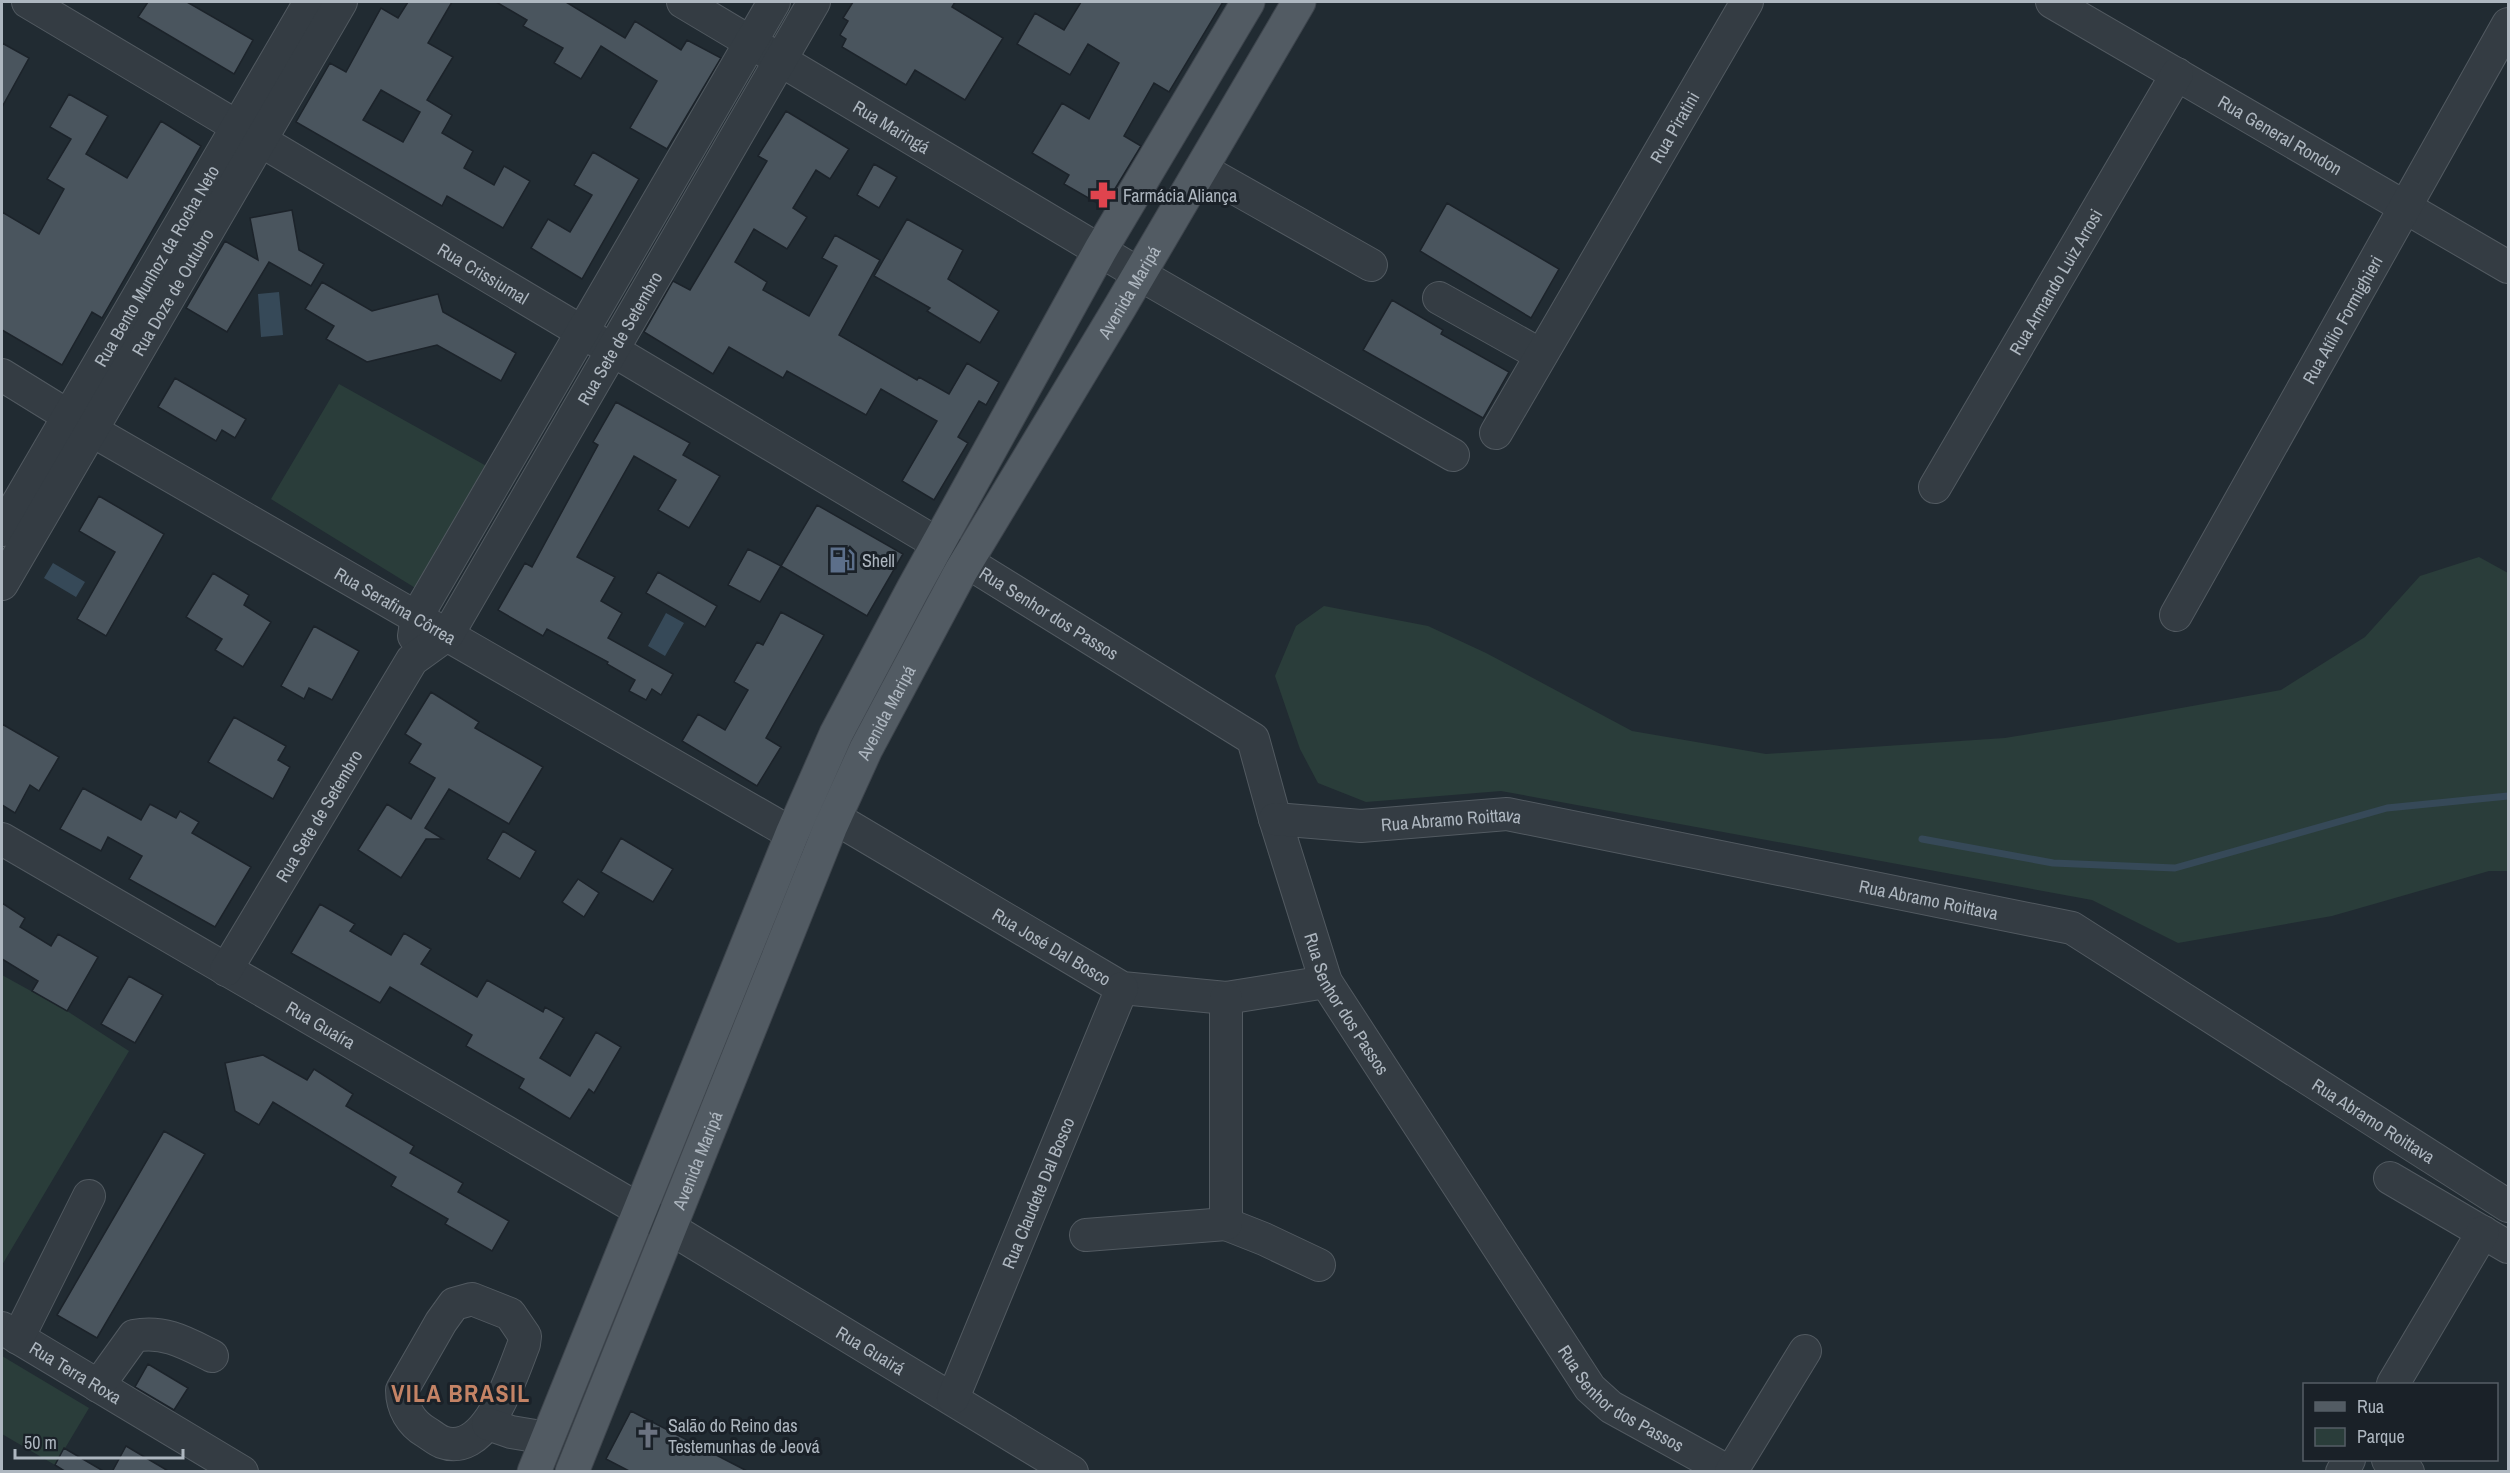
<svg xmlns="http://www.w3.org/2000/svg" width="2510" height="1473" font-family="'Archivo Narrow',sans-serif">
  <rect width="100%" height="100%" fill="#212b32"/>
  <!-- green -->
  <path fill="#2a3d3a" d="M339,384L490,468L417,589L271,499Z
    M2479,557L2508,573V871H2489L2332,916L2178,943L2092,900L1501,791L1366,802L1318,783L1300,749L1275,676L1296,626L1324,606L1428,626L1486,653L1632,731L1766,754L2005,738L2109,721L2281,690L2365,637L2420,576Z
    M2,975L67,1011L129,1051L2,1265Z
    M2,1356L89,1408L55,1465L2,1434Z"/>
  <!-- water -->
  <path fill="#364958" d="M279,292L283,335L261,337L258,294Z
    M53,563L85,582L76,597L44,578Z
    M666,613L684,623L665,656L648,646Z"/>
  <g fill="none" stroke-linecap="round" stroke-linejoin="round">
    <!-- stream -->
    <path stroke="#364958" stroke-width="7" d="M1922,839L2053,863L2175,868L2387,808L2508,796"/>
  </g>
  <!-- building -->
  <path fill="#4a555e" stroke="#1c232a" stroke-width="1.5" fill-rule="evenodd" d="M148,2H187L253,40L234,74L138,17Z
    M408,2H452L428,43L453,57L427,100L452,115L442,133L473,151L464,168L494,185L504,166L530,181L503,228L447,196L442,206L296,122L330,63L346,72L381,8L398,18ZM381,90L420,112L403,142L363,120Z
    M496,2H566L625,38L635,21L681,50L687,40L721,58L667,149L630,128L657,81L601,46L581,79L554,63L563,48L523,26L527,20Z
    M853,2H955L952,7L1003,38L965,100L915,70L906,85L842,47L846,39L840,35L848,21L843,18Z
    M1081,2H1223L1169,92L1154,83L1124,136L1141,146L1104,207L1064,184L1069,175L1032,153L1062,103L1089,119L1119,63L1088,44L1070,75L1017,44L1035,13L1064,30Z
    M2,43L29,58L2,107Z
    M69,94L108,116L86,154L127,178L161,121L201,146L102,318L92,312L62,365L2,330V212L39,234L64,189L47,179L71,139L50,127Z
    M786,111L849,149L830,179L816,170L793,208L807,217L787,249L754,229L735,262L767,282L763,290L809,316L837,266L822,258L835,235L880,260L839,335L917,380L919,377L949,394L967,363L999,382L986,405L979,401L958,437L968,443L934,500L902,481L937,421L881,389L866,415L787,371L783,378L729,347L713,374L644,332L673,281L690,290L767,161L758,156Z
    M593,152L639,179L582,279L531,248L548,219L570,232L592,195L574,185Z
    M874,164L897,177L879,208L857,195Z
    M1447,203L1559,269L1531,318L1420,251Z
    M292,210L299,250L324,264L311,286L269,262L227,332L186,308L225,241L258,260L250,218Z
    M907,219L963,250L948,279L999,311L980,343L927,311L930,308L874,276Z
    M322,282L372,311L438,294L443,312L516,353L501,381L437,345L367,362L326,339L334,326L305,309Z
    M1392,300L1443,330L1441,334L1509,372L1483,418L1363,350Z
    M175,378L246,419L235,438L222,430L216,441L158,407Z
    M616,402L690,443L683,455L720,476L689,528L658,510L676,480L634,456L577,557L615,577L601,601L622,613L608,638L673,674L661,695L652,689L646,700L629,691L635,680L607,664L608,662L547,629L543,636L498,610L525,563L532,567L598,445L593,442Z
    M99,496L164,534L106,636L77,619L115,552L79,531Z
    M817,505L903,554L867,616L781,566Z
    M748,549L781,566L760,602L728,585Z
    M658,572L717,606L705,627L646,593Z
    M213,573L249,595L244,605L271,622L243,667L215,650L222,639L186,617Z
    M781,612L824,635L766,738L781,747L757,786L682,741L698,714L725,730L748,690L734,682L757,642L763,645Z
    M314,626L359,651L332,700L309,688L304,699L281,686Z
    M431,692L479,722L475,728L543,767L509,824L449,789L425,828L443,839H426L401,878L358,850L387,804L411,819L435,778L409,763L421,744L405,734Z
    M234,717L286,746L278,760L290,767L273,799L208,762Z
    M2,724L59,757L39,791L30,785L15,813L2,805Z
    M83,788L141,820L150,804L176,818L180,811L199,822L192,833L251,867L215,927L129,879L142,856L108,837L101,851L60,829Z
    M503,831L536,851L520,879L487,859Z
    M621,838L673,869L653,902L601,872Z
    M578,879L599,893L584,917L562,902Z
    M2,903L25,918L20,927L51,946L58,934L98,957L67,1011L32,991L38,981L2,959Z
    M320,904L355,924L350,931L391,955L404,933L431,949L421,964L477,997L487,980L543,1012L545,1007L564,1018L540,1058L570,1076L596,1032L621,1047L594,1093L589,1089L570,1119L519,1088L524,1079L466,1046L472,1035L390,987L380,1003L291,953Z
    M129,976L163,995L135,1043L101,1024Z
    M263,1055L307,1080L314,1069L353,1094L346,1106L414,1146L410,1153L463,1183L458,1192L509,1221L492,1251L445,1224L448,1219L391,1186L396,1177L273,1102L259,1125L235,1111L225,1063Z
    M164,1131L205,1154L97,1338L57,1315Z
    M148,1364L188,1388L174,1410L135,1387Z
    M631,1411L749,1472H631L606,1459Z
    M126,1446L170,1472H112Z
    M64,1448L105,1472H66L55,1465Z"/>
  <g fill="none" stroke-linecap="round" stroke-linejoin="round">
    <!-- minor casing -->
    <g stroke="#525a61" stroke-width="34">
      <g id="minor">
        <path id="s1" d="M28,2L938,544L1253,739L1275,819L1326,982L1590,1388L1611,1407L1729,1472"/>
        <path id="s2" d="M683,2L1139,274L1453,455"/>
        <path id="s3" d="M2052,2L2508,267"/>
        <path d="M1201,169L1371,265"/>
        <path d="M1439,298L1541,355"/>
        <path id="s4" d="M2,375L91,430L815,847"/>
        <path id="s5" d="M1496,433L1747,2"/>
        <path id="s6" d="M1935,487L2177,74"/>
        <path id="s7" d="M2,530L310,2"/>
        <path id="s8" d="M2,584L341,2"/>
        <path id="s9" d="M2176,615L2508,24"/>
        <path d="M414,636L417,616L774,2"/>
        <path id="s10" d="M835,818L1122,988L1226,998L1326,982"/>
        <path id="s11" d="M1275,819L1361,826L1507,814L2072,928L2508,1206"/>
        <path id="s12" d="M2,839L640,1210L1072,1472"/>
        <path id="s13" d="M226,970L412,660L448,634L814,2"/>
        <path d="M2390,1178L2508,1247"/>
        <path d="M1226,1224L1264,1239L1319,1265"/>
        <path d="M1086,1235L1226,1224V998"/>
        <path d="M472,1299L510,1314L525,1336L524,1344C512,1374 487,1459 442,1442C437,1440 431,1435 426,1432C411,1423 402,1408 402,1390L441,1322L454,1304Z"/>
        <path id="s14" d="M2,1328L242,1472"/>
        <path d="M18,1338L89,1196"/>
        <path d="M2393,1384L2483,1232"/>
        <path d="M98,1386L134,1336C164,1330 186,1343 212,1356"/>
        <path id="s15" d="M953,1398L1122,988"/>
        <path d="M488,1424L511,1432L547,1438"/>
        <path d="M2388,1460L2408,1472"/>
        <path d="M1731,1472L1805,1351"/>
        <path d="M2342,1472L2349,1460"/>
      </g>
    </g>
    <!-- major casing -->
    <g stroke="#3e454d" stroke-width="35">
      <g id="major">
        <path d="M534,1472L792,834L836,734L913,589L1101,249L1248,2"/>
        <path id="s16" d="M572,1472L830,828L866,749L961,571L1120,307L1299,2"/>
      </g>
    </g>
    <!-- minor -->
    <use href="#minor" stroke="#343c43" stroke-width="32"/>
    <!-- major -->
    <use href="#major" stroke="#525b63" stroke-width="33"/>
  </g>
  <!-- icons -->
  <defs>
    <g id="pharmacy-bare" transform="scale(2.07)"><path d="M-2-6h4v4h4v4h-4v4h-4v-4h-4v-4h4Z" fill="#e0444e" stroke="#1a2128" stroke-width="2.5" paint-order="stroke"/></g>
    <g id="fuel-bare" transform="scale(2.07)"><path d="M-5.5-6h7V0h2V4h1.3V-2.5L3-4.5l.8-.8L6-3V5H2.5V1h-1V6h-7ZM-4.2-4.7v3.2H.2V-4.7Z" fill="#5c6f8a" stroke="#1a2128" stroke-width="2.5" paint-order="stroke"/></g>
    <g id="church-bare" transform="scale(2.07)"><path d="M-1.2-6h2.4v3.5h3.3v2.4h-3.3V6h-2.4V-.1h-3.3v-2.4h3.3Z" fill="#6b7280" stroke="#1a2128" stroke-width="2.5" paint-order="stroke"/></g>
  </defs>
  <g fill-rule="evenodd">
    <use href="#pharmacy-bare" x="1103" y="195"/>
    <use href="#fuel-bare" x="842" y="560"/>
    <use href="#church-bare" x="648" y="1435"/>
  </g>
  <g text-anchor="middle" dominant-baseline="central" stroke-width="6" stroke-linejoin="round" paint-order="stroke">
    <!-- street labels -->
    <g font-size="18" fill="#aeb7c0" stroke="#1a2128">
      <text stroke="none"><textPath href="#s2" startOffset="243">Rua Maringá</textPath></text>
      <text stroke="none"><textPath href="#s5" startOffset="354">Rua Piratini</textPath></text>
      <text stroke="none"><textPath href="#s3" startOffset="264">Rua General Rondon</textPath></text>
      <text stroke="none"><textPath href="#s7" startOffset="306">Rua Bento Munhoz da Rocha Neto</textPath></text>
      <text stroke="none"><textPath href="#s1" startOffset="530">Rua Crissiumal</textPath></text>
      <text stroke="none"><textPath href="#s6" startOffset="238">Rua Armando Luiz Arrosi</textPath></text>
      <text stroke="none"><textPath href="#s16" startOffset="1308">Avenida Maripá</textPath></text>
      <text stroke="none"><textPath href="#s8" startOffset="338">Rua Doze de Outubro</textPath></text>
      <text stroke="none"><textPath href="#s9" startOffset="339">Rua Atílio Formighieri</textPath></text>
      <text stroke="none"><textPath href="#s13" startOffset="748">Rua Sete de Setembro</textPath></text>
      <text stroke="none"><textPath href="#s4" startOffset="456">Rua Serafina Côrrea</textPath></text>
      <text stroke="none"><textPath href="#s1" startOffset="1190">Rua Senhor dos Passos</textPath></text>
      <text stroke="none"><textPath href="#s16" startOffset="822">Avenida Maripá</textPath></text>
      <text stroke="none"><textPath href="#s13" startOffset="180">Rua Sete de Setembro</textPath></text>
      <text stroke="none"><textPath href="#s11" startOffset="177">Rua Abramo Roittava</textPath></text>
      <text stroke="none"><textPath href="#s11" startOffset="663">Rua Abramo Roittava</textPath></text>
      <text stroke="none"><textPath href="#s10" startOffset="252">Rua José Dal Bosco</textPath></text>
      <text stroke="none"><textPath href="#s1" startOffset="1712">Rua Senhor dos Passos</textPath></text>
      <text stroke="none"><textPath href="#s12" startOffset="369">Rua Guaíra</textPath></text>
      <text stroke="none"><textPath href="#s11" startOffset="1167">Rua Abramo Roittava</textPath></text>
      <text stroke="none"><textPath href="#s16" startOffset="336">Avenida Maripá</textPath></text>
      <text stroke="none"><textPath href="#s15" startOffset="222">Rua Claudete Dal Bosco</textPath></text>
      <text stroke="none"><textPath href="#s12" startOffset="1008">Rua Guairá</textPath></text>
      <text stroke="none"><textPath href="#s14" startOffset="86">Rua Terra Roxa</textPath></text>
      <text stroke="none"><textPath href="#s1" startOffset="2198">Rua Senhor dos Passos</textPath></text>
    </g>
    <!-- poi labels -->
    <g font-size="18" fill="#aeb7c0" stroke="#1a2128" text-anchor="start">
      <text x="1123" y="195">Farmácia Aliança</text>
      <text x="862" y="560">Shell</text>
      <text x="668" y="1425">Salão do Reino das<tspan x="668" dy="21">Testemunhas de Jeová</tspan></text>
    </g>
    <!-- district labels -->
    <g font-size="24" font-weight="bold" letter-spacing="1.5" fill="#c48365" stroke="#1a2128">
      <text x="461" y="1393">VILA BRASIL</text>
    </g>
  </g>
  <!-- border -->
  <rect width="2510" height="1473" fill="none" stroke="#aeb7c0" stroke-width="6"/>
  <!-- legend -->
  <rect x="2303" y="1383" width="195" height="78" fill="#1a2128" stroke="#555d65" stroke-width="1.5"/>
  <rect x="2315" y="1402" width="30" height="9" fill="#525b63" stroke="#555d65" stroke-width="1.5"/>
  <text x="2357" y="1413" font-size="18" fill="#aeb7c0">Rua</text>
  <rect x="2315" y="1428" width="30" height="18" fill="#2a3d3a" stroke="#555d65" stroke-width="1.5"/>
  <text x="2357" y="1443" font-size="18" fill="#aeb7c0">Parque</text>
  <!-- scale -->
  <path d="M15 1449v9h168v-9" fill="none" stroke="#aeb7c0" stroke-width="3"/>
  <text x="24" y="1449" font-size="18" fill="#aeb7c0" stroke="#1a2128" stroke-width="4.5" paint-order="stroke">50 m</text>
</svg>
